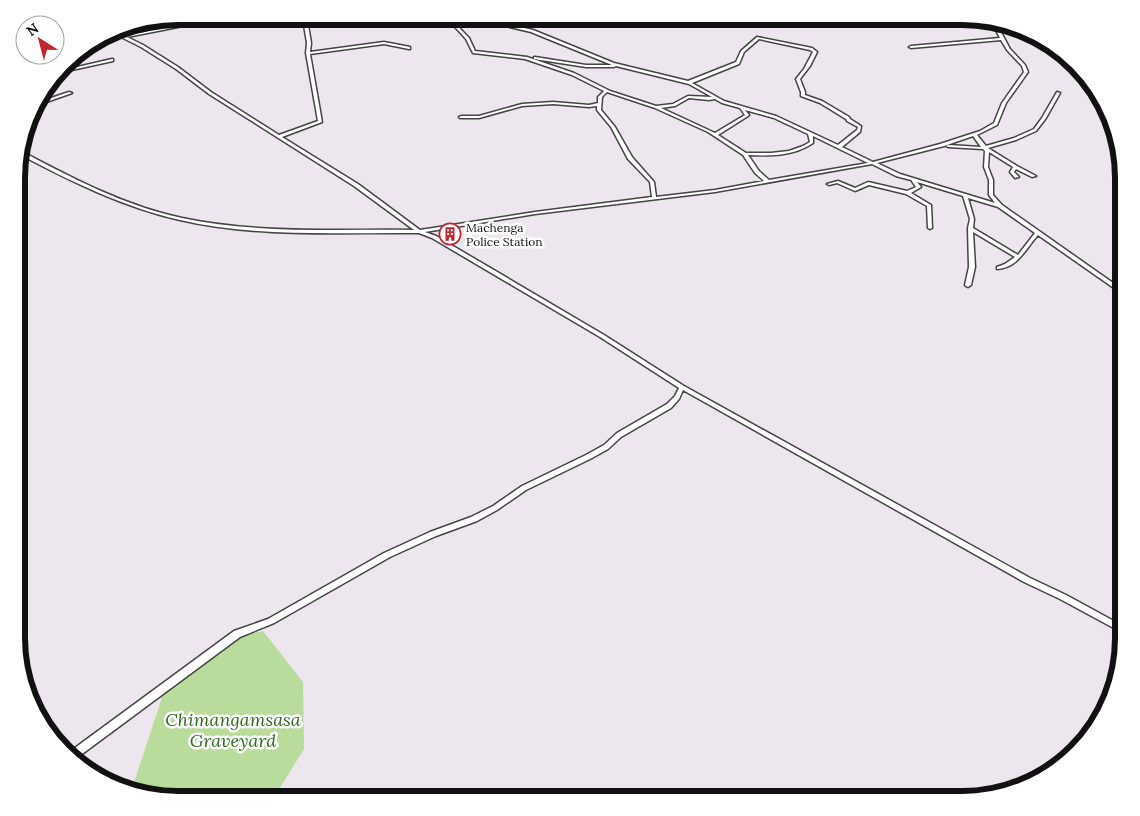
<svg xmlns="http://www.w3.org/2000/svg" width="1140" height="816" font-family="Lora,serif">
  <rect width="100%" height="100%" fill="#fffdf5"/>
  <!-- industrial -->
  <path fill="#eee6ef" d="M178,16L972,17L1014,25L1061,50L1107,106L1123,168V648L1112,700L1090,737L1034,783L962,800L168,799L126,791L79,766L38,719L18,659V157L38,97L72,56L126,25Z"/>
  <!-- forest -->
  <path fill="#b9dc9c" d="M263,631L303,682L304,749L273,799H168L131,792L163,694L240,636Z"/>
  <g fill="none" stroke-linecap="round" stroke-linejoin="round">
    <!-- minor casing -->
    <g stroke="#444" stroke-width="3">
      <path id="minor" d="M226,16H234L127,37L143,45L178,67L211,92L279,135L318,121L306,53L307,43L304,25L307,16H311L308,25L311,43L310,52L384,42L410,47V49H409L384,44L310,54L322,122L282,137L358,184L420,230L535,212L652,197L650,182L628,159L611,127L597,110V106L589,107L553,104L522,106L479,118H460L459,117L461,116H479L522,104L553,102L589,105L598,103V97L604,91L572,75L525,59L473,53L466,39L445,16H448L469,38L475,51L527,57L574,73L610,91L656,106L673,104L688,96L712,97L689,84L616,66L614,67H586L534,59V57H535L586,65H612L531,32L463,16H470L533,30L614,63L688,81L736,62L741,51L757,37L812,48L817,52L810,66L800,79L805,92V95L822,101L849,117L850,119L861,126L860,132L842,147L873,162L940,144L980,131L994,123L1002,103L1024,72L1022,66L1007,50L1001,40L911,48L909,47L911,46L1000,38L991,21H995L1010,49L1025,65L1028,72L1006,103L997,125L977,135L986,146L1014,138L1034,129L1042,118L1057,92L1060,93L1046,118L1036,131L1016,140L988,148L1017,166L1036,176L1032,177L1016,169L1014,172L1019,177L1015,178L1010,172L1013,167L989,152L988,167L993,180V195L1002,205L1123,290V294L1121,293L1038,235C1026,248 1018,268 997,269V267L1005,264L1015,257L973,232L975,267L971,285L968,287L966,286L965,285L969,267L968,228L970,219L963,196L917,182L921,187L911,193L931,205L932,228L930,229L928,228L927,206L906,194L869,185L855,191L837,183L829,185L827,184L838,181L855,188L868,182L907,191L916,187L911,180L896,176L872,164L715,192L535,214L425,232L436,236L604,335L684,386L1030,578L1066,595L1123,626V633L1060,599L1024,582L683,390L679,399L671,408L621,437L608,449L590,459L526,490L497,510L477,521L436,536L390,557L274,623L240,637L74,760L68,753L234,631L268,619L384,553L430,532L471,517L493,506L522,486L586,455L604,445L617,433L667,404L675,396L679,388L600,337L432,238L419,233C339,232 258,238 180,220C123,207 70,181 19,154L20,151H21C72,178 125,206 182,218C258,234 337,229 414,230L354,186L209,94L176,69L141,47L113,33L115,31L124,36ZM759,39L810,50L813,52L804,69L796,79L801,92V96L820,103L846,119L847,121L858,127L857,130L838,145L776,116L724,101L692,83L739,64L744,52ZM607,92L655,108L708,132L743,155L755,173L764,181L715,190L656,197L654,182L632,157L615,127L601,110L602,97ZM689,98L709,100L715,99L722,103L740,108L745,115L715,133L661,108L675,106ZM745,110L774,118L808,134L810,142L803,146L789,151L771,153H746L718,135L748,116L749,115ZM813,136L868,163L769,180L759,171L748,155C771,156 794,156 813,143ZM973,136L981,147L948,145L946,146L948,147L983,149L985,151L984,167L989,180V195L995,203L900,174L877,163L944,146ZM968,198L998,207L1035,233L1018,255L973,228L974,219Z
        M112,59H113V61L58,73L60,71Z
        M69,92L72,93L35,106L36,103Z"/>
    </g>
    <!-- minor -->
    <use href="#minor" fill="#fff" fill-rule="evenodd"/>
  </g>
  <!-- icons -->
  <defs>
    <g id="building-ring" transform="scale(1.125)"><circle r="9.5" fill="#fff" stroke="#c4262e" stroke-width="1.5"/><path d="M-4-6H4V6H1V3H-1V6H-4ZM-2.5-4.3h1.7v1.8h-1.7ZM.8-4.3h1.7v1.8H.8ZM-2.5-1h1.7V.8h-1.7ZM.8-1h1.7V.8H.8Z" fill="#c4262e"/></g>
  </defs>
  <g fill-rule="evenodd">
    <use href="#building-ring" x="450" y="234"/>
  </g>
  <g text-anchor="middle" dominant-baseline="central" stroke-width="5" stroke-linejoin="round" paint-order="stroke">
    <!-- far-poi labels -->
    <g font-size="12" fill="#111" stroke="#fff" text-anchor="start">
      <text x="466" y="227">Machenga<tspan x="466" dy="14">Police Station</tspan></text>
    </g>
    <!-- near-park labels -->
    <g font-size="18" font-style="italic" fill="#2f6b1f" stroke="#fff">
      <text x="233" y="719">Chimangamsasa<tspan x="233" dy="21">Graveyard</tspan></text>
    </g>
  </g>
  <!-- crop -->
  <path d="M0 0H1140V816H0ZM178 25H962A153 153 0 0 1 1115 178V638A153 153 0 0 1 962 791H178A153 153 0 0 1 25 638V178A153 153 0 0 1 178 25Z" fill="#fff" fill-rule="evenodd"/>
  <path fill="none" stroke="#111" stroke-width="6" d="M178 25H962A153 153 0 0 1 1115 178V638A153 153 0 0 1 962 791H178A153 153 0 0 1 25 638V178A153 153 0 0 1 178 25Z"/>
  <!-- north arrow -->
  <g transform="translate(40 40) rotate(324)"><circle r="24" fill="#ffffff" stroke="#a0a0a0"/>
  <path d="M0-4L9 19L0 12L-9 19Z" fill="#c4262e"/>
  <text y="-8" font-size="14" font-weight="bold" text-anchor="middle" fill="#111111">N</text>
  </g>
</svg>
